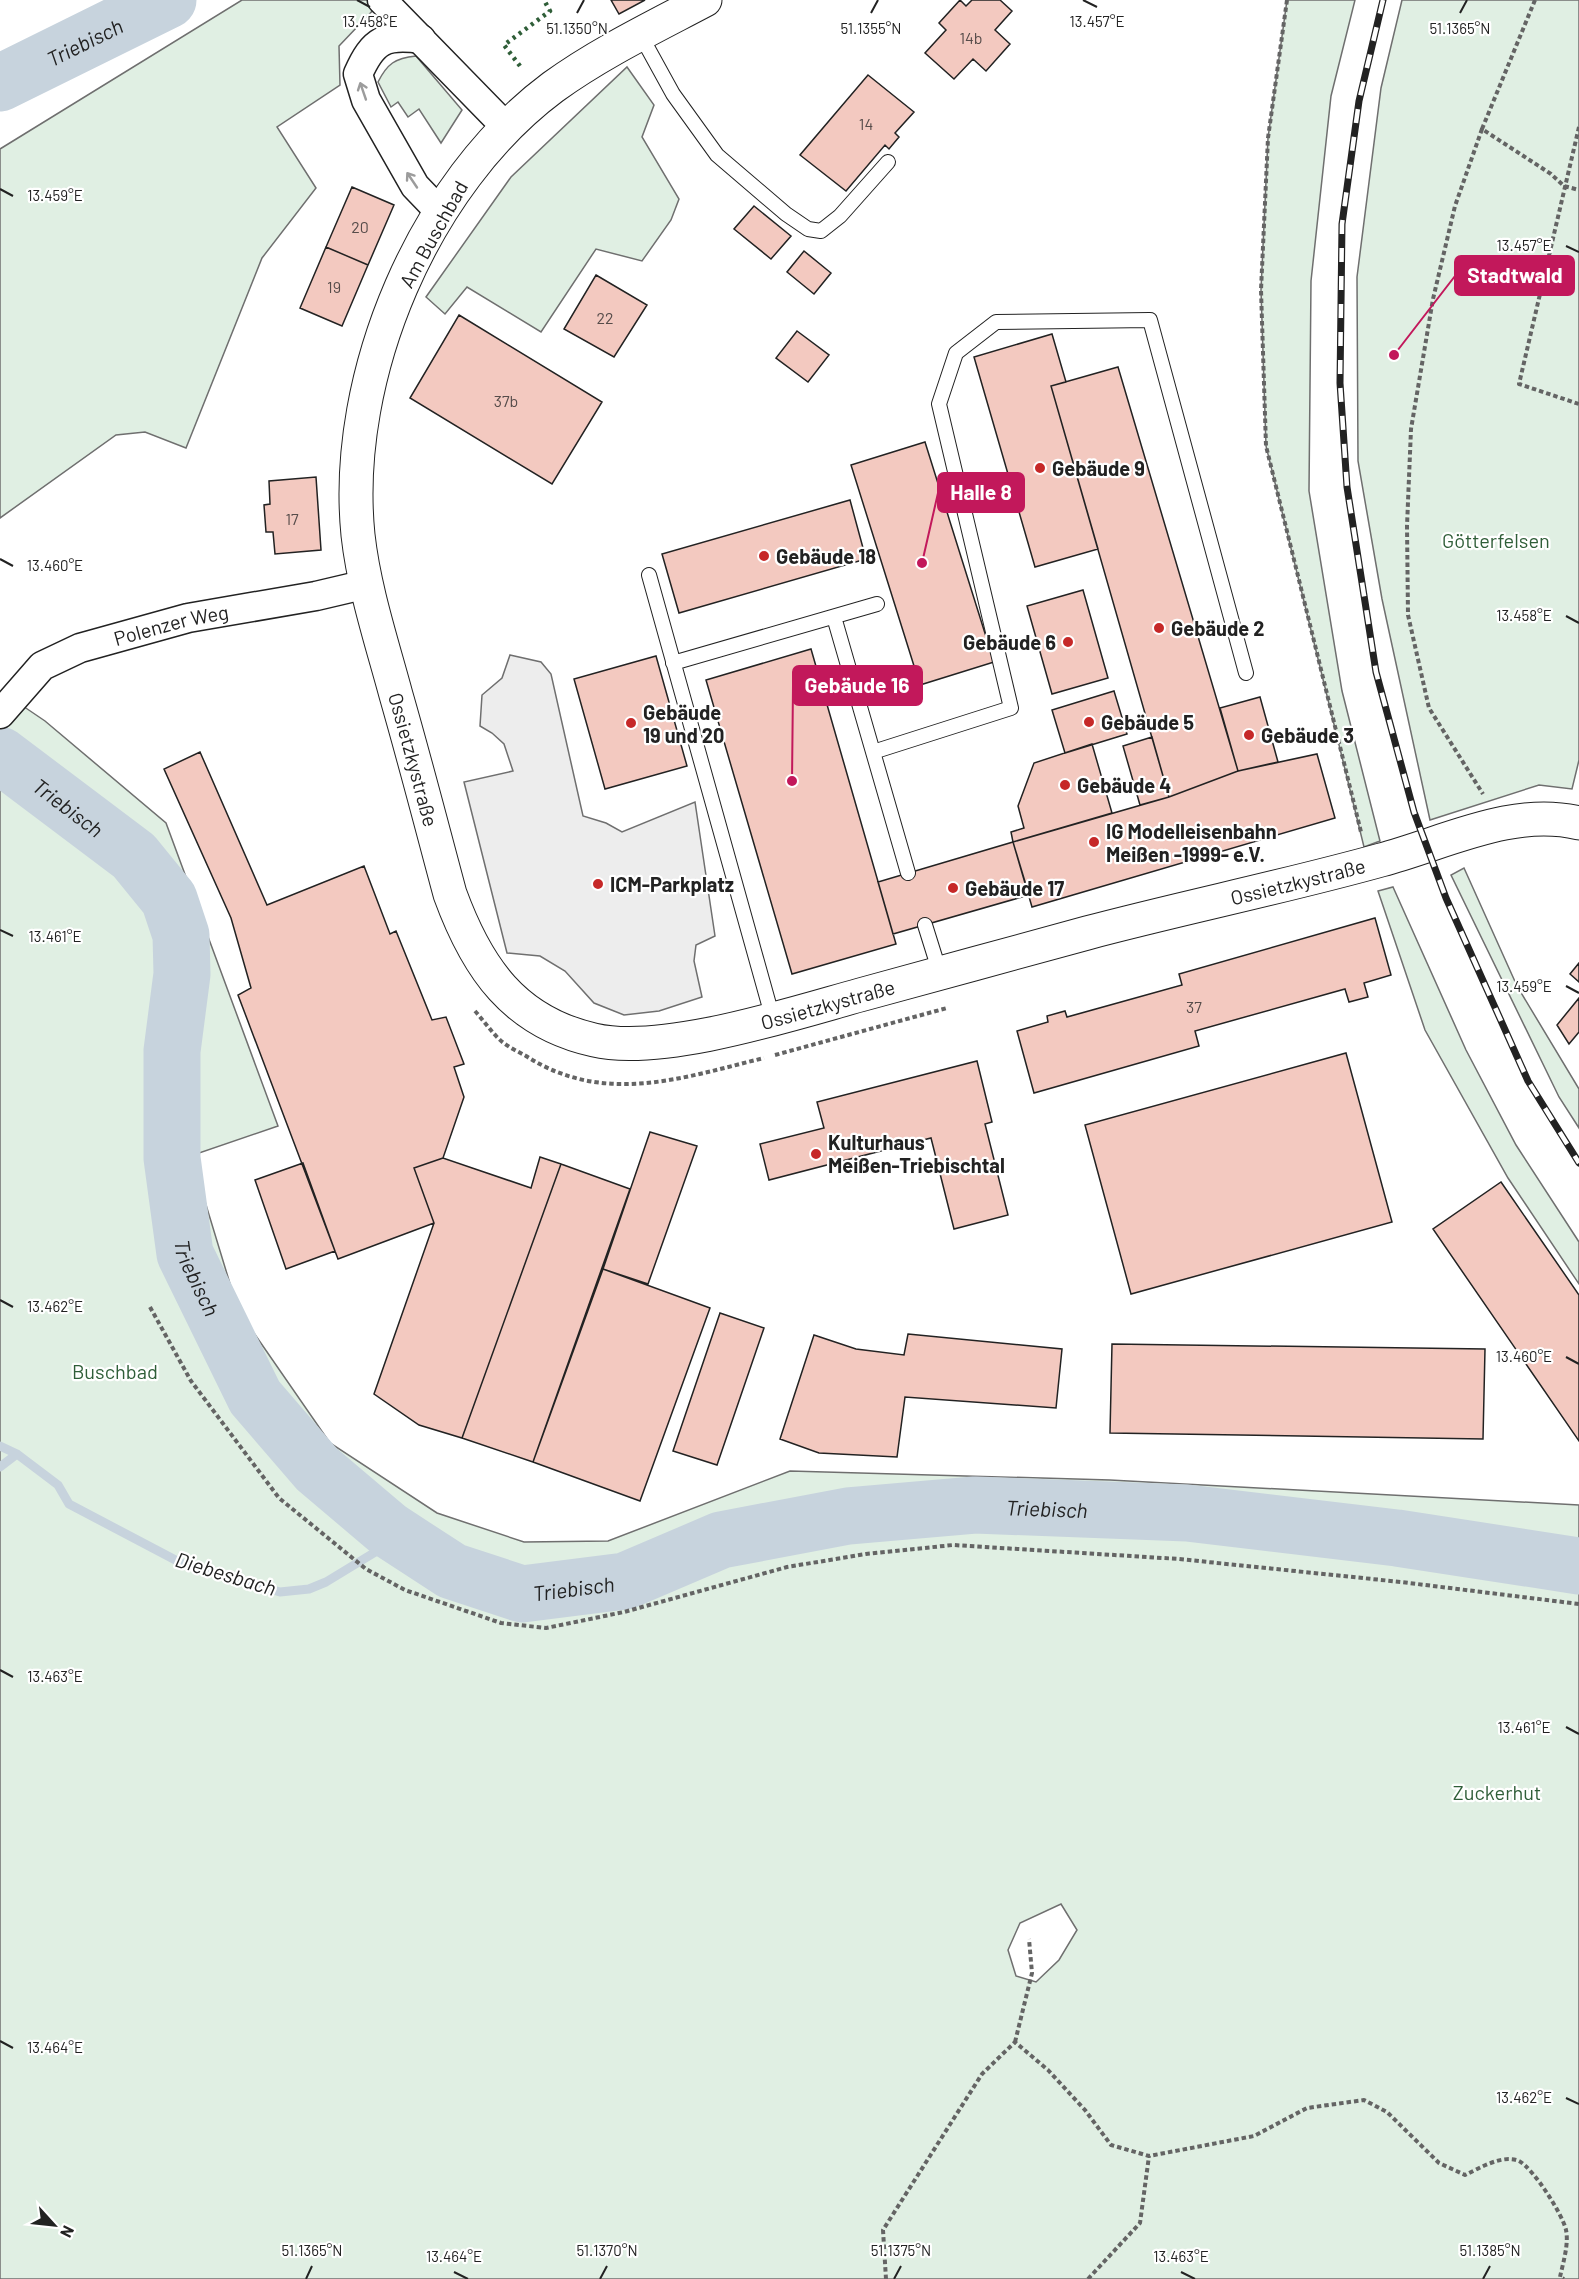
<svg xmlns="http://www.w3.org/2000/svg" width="1579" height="2279" font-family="Barlow,sans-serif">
  <rect width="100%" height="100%" fill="#fff"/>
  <!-- green -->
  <path fill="#e0efe3" stroke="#6f6f6f" stroke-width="1.5" fill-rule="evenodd" d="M242,0H369L377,6L339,46L340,85L277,127L316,188L262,258L186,448L145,432L116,435L0,518V149Z
    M1287,0H1355L1331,96L1311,281L1309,491L1342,691L1380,841L1364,847L1266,446L1261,290L1268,138Z
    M1402,0H1579V760L1572,789L1539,785L1430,820L1382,599L1358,461L1357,277L1381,88Z
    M416,56L462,110L441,143L419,109L408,117L398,102L391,107L378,82C387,64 395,58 416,56Z
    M627,67L654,105L642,137L679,199L671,220L642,261L596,249L541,332L467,287L445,314L426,297L511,177Z
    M14,700L45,721L166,823L278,1126L196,1154V1172L238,1310L330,1443L437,1513L524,1542L608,1541L790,1471L1110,1480L1579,1505V2279H0V715ZM1061,1904L1077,1930L1059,1960L1036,1982L1016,1976L1008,1950L1020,1923Z
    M1464,868L1517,986L1579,1089V1128L1559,1097L1451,875Z
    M1393,887L1466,1050L1516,1145L1579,1242V1284L1508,1178L1425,1030L1378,891Z"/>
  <!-- parking -->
  <path fill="#ededed" stroke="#6f6f6f" stroke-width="1.5" d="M510,655L541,662L551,674L583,816L606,823L622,832L695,802L715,936L696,945L694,961L702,997L659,1011L624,1015L594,1003L565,971L540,956L507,953L464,782L513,771L504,744L492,733L480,726L482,695L502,678Z"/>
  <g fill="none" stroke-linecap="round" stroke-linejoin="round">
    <!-- stream -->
    <path stroke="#c7d3dd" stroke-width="9" d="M0,1446L17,1454L58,1485L69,1504L183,1564L280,1592L309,1589L326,1582L400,1537
      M0,1467L17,1454"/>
    <!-- river -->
    <g stroke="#c7d3dd" stroke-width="57">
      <path id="s1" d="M0,83L168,0"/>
      <path id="s2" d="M0,755L134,856L169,899L181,935L182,974L172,1051V1158L185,1254L255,1397L317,1469L389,1530L452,1571L522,1594L625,1581L721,1540L848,1516L975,1505L1187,1513L1397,1538L1579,1566"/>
    </g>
  </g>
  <!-- building -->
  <path fill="#f3c9c0" stroke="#222" stroke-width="1.5" d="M611,0H645L619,14Z
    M960,0L966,6L972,0H1000L1012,11L995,30L1010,44L986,71L973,59L954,79L925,53L946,30L939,23Z
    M868,75L914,112L895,133L899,137L889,149L885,145L846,191L800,155Z
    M352,187L394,205L368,265L326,247Z
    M754,206L791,236L771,259L734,229Z
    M326,247L368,265L342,326L300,308Z
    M804,251L831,273L814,294L787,272Z
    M596,275L647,305L614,357L564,329Z
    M459,315L602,402L552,484L410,398Z
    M797,331L829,355L808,382L776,358Z
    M1052,334L1066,382L1051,386L1098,549L1035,567L974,357Z
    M1118,367L1238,771L1169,797L1051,386Z
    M925,442L994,662L920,685L851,465Z
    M316,477L321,550L275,554L273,532H266L264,505L270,504L269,481Z
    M850,500L866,559L679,613L662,554Z
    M1083,590L1108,678L1052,694L1027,606Z
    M811,649L896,944L792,974L706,680Z
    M656,656L687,766L605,789L574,679Z
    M1114,691L1127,734L1065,753L1052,710Z
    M1260,697L1278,762L1238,771L1220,708Z
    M1152,737L1169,797L1140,805L1123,746Z
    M1092,744L1112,813L1013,842L1011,832L1024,828L1018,806L1034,763Z
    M200,752L267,905L364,866L390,934L396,931L432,1020L446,1017L464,1064L454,1067L464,1097L443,1158L414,1168L434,1223L338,1259L238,995L251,988L231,918L164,769Z
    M1317,754L1335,818L1032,907L1013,842L1169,797L1238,771Z
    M1013,842L1029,895L893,934L878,882Z
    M1375,918L1391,975L1364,983L1368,997L1349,1002L1345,989L1195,1031L1199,1046L1034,1093L1017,1031L1048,1022L1047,1016L1065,1011L1067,1017L1182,985L1179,974Z
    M1579,963V982L1570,974Z
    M1579,998V1032L1569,1044L1557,1025Z
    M1346,1053L1392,1222L1131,1294L1085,1125Z
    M977,1061L992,1122L985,1124L1008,1215L954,1229L931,1138L769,1180L760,1144L824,1128L817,1102Z
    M650,1132L697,1146L648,1284L603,1269Z
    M540,1157L561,1164L462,1438L419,1425L374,1394L434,1223L414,1168L443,1158L531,1188Z
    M303,1163L335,1251L286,1269L255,1180Z
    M561,1164L630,1189L533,1462L462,1438Z
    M1501,1182L1579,1295V1441L1433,1229Z
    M603,1269L710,1308L640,1501L533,1462Z
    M720,1313L764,1328L717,1465L673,1451Z
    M908,1334L1062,1349L1056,1408L905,1397L897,1457L819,1453L780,1439L814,1335L856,1349L904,1355Z
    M1112,1344L1485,1349L1483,1439L1110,1433Z"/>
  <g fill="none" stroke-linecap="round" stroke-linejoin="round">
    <!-- lane casing -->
    <g stroke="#222" stroke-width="16">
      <path id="lane" d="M640,34L673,94L717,155L786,214L808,229L821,231L840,216L888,162
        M649,575L773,1019
        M834,617L908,873
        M673,663L877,604
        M873,752L1011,708L939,404L956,353L996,322L1150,320L1246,673
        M925,925L940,973"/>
    </g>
    <!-- street casing -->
    <g stroke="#222" stroke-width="31">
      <g id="street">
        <path d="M382,0L507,128"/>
        <path d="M421,39C385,34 373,40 358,74L366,100L415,186L440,212"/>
        <path id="s3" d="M0,714L42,666L80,648L188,618L316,596L367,584"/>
      </g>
    </g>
    <!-- secondary casing -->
    <g stroke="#222" stroke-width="35">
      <g id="secondary">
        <path id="s4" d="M705,0C654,27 600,53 553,87C424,183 342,375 358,535C364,589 382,643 396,695C415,761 432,827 450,894C477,968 514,1022 594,1040C662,1056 791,1014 860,995C936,974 1011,954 1087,933C1185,907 1284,887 1381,860C1445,843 1512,807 1579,823"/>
      </g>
    </g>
    <!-- path -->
    <path stroke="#646464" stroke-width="4" stroke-dasharray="4.5 3" stroke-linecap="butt" d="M1287,0L1268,138L1261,290L1266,446L1361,832
      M1535,0L1482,129L1551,174L1564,186L1579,190
      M1579,127L1519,384L1579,404
      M1482,129L1455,206L1433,299L1411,429L1407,526L1408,615L1429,708L1483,794
      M475,1011C483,1020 490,1030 499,1039C506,1046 517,1051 526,1056C604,1106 682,1078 764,1058
      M775,1055L947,1008
      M150,1307L191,1381L279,1498L366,1569L405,1590L501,1623L546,1628L624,1612L787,1567L866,1554L953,1545L1179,1559L1401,1582L1579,1604
      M1015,2042L1032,1973L1029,1939
      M886,2279L883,2230L982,2074L1015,2042L1048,2070L1085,2110L1111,2145L1149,2156L1254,2136L1307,2108L1364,2100L1387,2112L1439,2163L1465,2175C1480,2168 1502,2154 1519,2161C1533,2168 1563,2215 1566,2230C1569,2244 1563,2263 1560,2277L1564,2279
      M1088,2279L1140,2223L1149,2156"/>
    <!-- lane -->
    <use href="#lane" stroke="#fff" stroke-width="14"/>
    <!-- street -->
    <use href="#street" stroke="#fff" stroke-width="28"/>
    <!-- secondary -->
    <use href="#secondary" stroke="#fff" stroke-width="33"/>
    <!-- rail casing -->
    <g stroke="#222" stroke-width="7">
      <path id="rail" d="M1383,0L1359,101L1342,224L1340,383L1347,487L1376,672L1414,812L1446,898L1528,1081L1579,1163"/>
    </g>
    <!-- rail -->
    <use href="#rail" stroke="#fff" stroke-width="4.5" stroke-dasharray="14" stroke-linecap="butt"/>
    <!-- hedge -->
    <path stroke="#2f5e38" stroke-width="4.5" stroke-dasharray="3 4.5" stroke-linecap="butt" d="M520,66L504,45L550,11L544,0"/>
  </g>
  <!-- one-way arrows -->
  <defs><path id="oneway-shaft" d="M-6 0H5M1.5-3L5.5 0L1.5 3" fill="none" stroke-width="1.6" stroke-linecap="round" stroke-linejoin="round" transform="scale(1.5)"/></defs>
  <g stroke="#9c9c9c">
    <use href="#oneway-shaft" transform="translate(363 91) rotate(-109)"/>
    <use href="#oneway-shaft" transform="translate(412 180) rotate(-124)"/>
  </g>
  <!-- ticks -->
  <path fill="none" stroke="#222" stroke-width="2" d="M357,0L370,7M1083,0L1097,7M577,13L584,0M871,13L878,0M1460,13L1467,0M0,189L13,196M1566,246L1579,252M0,559L13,566M1566,616L1579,623M0,930L13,936M1566,986L1579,993M0,1300L13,1307M1566,1357L1579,1364M0,1670L13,1677M1566,1727L1579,1734M0,2041L13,2048M1566,2098L1579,2104M454,2272L468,2279M1181,2272L1195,2279M306,2279L312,2266M600,2279L607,2266M894,2279L901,2266M1483,2279L1490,2266"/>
  <!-- markers -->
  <g fill="#c62828" stroke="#fff" stroke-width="2">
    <circle cx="1040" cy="468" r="6"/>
    <circle cx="764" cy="556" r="6"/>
    <circle cx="1159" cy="628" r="6"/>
    <circle cx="1068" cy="642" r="6"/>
    <circle cx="1089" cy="722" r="6"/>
    <circle cx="631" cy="723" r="6"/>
    <circle cx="1249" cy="735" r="6"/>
    <circle cx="1065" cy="785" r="6"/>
    <circle cx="1094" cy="842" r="6"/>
    <circle cx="598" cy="884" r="6"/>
    <circle cx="953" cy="888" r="6"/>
    <circle cx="816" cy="1154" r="6"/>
  </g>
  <g text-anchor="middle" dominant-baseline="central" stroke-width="4.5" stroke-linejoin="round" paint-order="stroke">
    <!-- number labels -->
    <g font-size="16" fill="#564c4a">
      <text x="971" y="37">14b</text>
      <text x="866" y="123">14</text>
      <text x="360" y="226">20</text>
      <text x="334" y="286">19</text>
      <text x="605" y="317">22</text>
      <text x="506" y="400">37b</text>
      <text x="292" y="518">17</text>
      <text x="1194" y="1006">37</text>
    </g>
    <!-- street labels -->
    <g font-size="20" fill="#222" stroke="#fff">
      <text transform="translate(433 234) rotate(-61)">Am Buschbad</text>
      <text stroke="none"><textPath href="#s3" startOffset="200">Polenzer Weg</textPath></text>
      <text stroke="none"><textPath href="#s4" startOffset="915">Ossietzkystraße</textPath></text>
      <text stroke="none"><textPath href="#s4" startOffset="1994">Ossietzkystraße</textPath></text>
      <text stroke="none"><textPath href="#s4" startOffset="1508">Ossietzkystraße</textPath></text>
    </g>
    <!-- poi labels -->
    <g font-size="20" font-weight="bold" fill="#222" stroke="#fff" text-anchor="start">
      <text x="1052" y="468">Gebäude 9</text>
      <text x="776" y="556">Gebäude 18</text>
      <text x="1171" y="628">Gebäude 2</text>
      <text x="1056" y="642" text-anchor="end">Gebäude 6</text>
      <text x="643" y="712">Gebäude<tspan x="643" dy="23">19 und 20</tspan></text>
      <text x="1101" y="722">Gebäude 5</text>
      <text x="1261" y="735">Gebäude 3</text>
      <text x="1077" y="785">Gebäude 4</text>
      <text x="1106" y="831">IG Modelleisenbahn<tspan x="1106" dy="23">Meißen -1999- e.V.</tspan></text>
      <text x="610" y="884">ICM-Parkplatz</text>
      <text x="965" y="888">Gebäude 17</text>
      <text x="828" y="1142">Kulturhaus<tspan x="828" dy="23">Meißen-Triebischtal</tspan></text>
    </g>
    <!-- park labels -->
    <g font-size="20" fill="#2f5e38" stroke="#fff">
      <text x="1496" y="540">Götterfelsen</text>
      <text x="115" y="1371">Buschbad</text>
      <text x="1497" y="1792">Zuckerhut</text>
    </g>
    <!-- water labels -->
    <g font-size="21" font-style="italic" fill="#222" stroke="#fff">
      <text stroke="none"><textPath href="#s1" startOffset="94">Triebisch</textPath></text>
      <text stroke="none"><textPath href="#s2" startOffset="86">Triebisch</textPath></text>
      <text stroke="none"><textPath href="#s2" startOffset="608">Triebisch</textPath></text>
      <text stroke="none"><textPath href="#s2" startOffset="1616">Triebisch</textPath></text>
      <text transform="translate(226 1573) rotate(17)">Diebesbach</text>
      <text stroke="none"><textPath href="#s2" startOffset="1131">Triebisch</textPath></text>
    </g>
  </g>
  <g font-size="15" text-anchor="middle" fill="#222" stroke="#fff" stroke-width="4.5" stroke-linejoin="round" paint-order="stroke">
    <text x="370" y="27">13.458°E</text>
    <text x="1097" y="27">13.457°E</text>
    <text x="577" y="34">51.1350°N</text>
    <text x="871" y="34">51.1355°N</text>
    <text x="1460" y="34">51.1365°N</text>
    <text x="55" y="201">13.459°E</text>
    <text x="1524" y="251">13.457°E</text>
    <text x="55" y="571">13.460°E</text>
    <text x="1524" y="621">13.458°E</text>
    <text x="55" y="942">13.461°E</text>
    <text x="1524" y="992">13.459°E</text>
    <text x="55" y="1312">13.462°E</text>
    <text x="1524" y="1362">13.460°E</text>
    <text x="55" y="1682">13.463°E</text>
    <text x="1524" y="1733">13.461°E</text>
    <text x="55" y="2053">13.464°E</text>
    <text x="1524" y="2103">13.462°E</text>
    <text x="312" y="2256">51.1365°N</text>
    <text x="607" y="2256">51.1370°N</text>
    <text x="901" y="2256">51.1375°N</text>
    <text x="1490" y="2256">51.1385°N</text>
    <text x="454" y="2262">13.464°E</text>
    <text x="1181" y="2262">13.463°E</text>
  </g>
  <!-- callouts -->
  <path fill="none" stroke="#c2185b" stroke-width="2" d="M1394 355L1455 276M922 563L938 493M792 781L793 686"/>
  <g fill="#c2185b" stroke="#fff" stroke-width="2">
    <circle cx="1394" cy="355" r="6"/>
    <circle cx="922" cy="563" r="6"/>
    <circle cx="792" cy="781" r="6"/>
  </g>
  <g fill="#c2185b" stroke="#c2185b" stroke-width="2">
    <rect x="1455" y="256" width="119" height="39" rx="6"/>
    <rect x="938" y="473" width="86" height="39" rx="6"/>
    <rect x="793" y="666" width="129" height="39" rx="6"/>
  </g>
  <g font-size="21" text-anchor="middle" font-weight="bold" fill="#fff">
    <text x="1515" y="283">Stadtwald</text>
    <text x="981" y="500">Halle 8</text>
    <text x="857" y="693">Gebäude 16</text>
  </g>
  <!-- north arrow -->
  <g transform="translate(54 2225) rotate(117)" stroke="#ffffff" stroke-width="4.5" paint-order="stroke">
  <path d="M0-4.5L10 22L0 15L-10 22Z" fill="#222222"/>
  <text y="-9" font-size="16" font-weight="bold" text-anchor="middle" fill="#222222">N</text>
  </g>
</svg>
